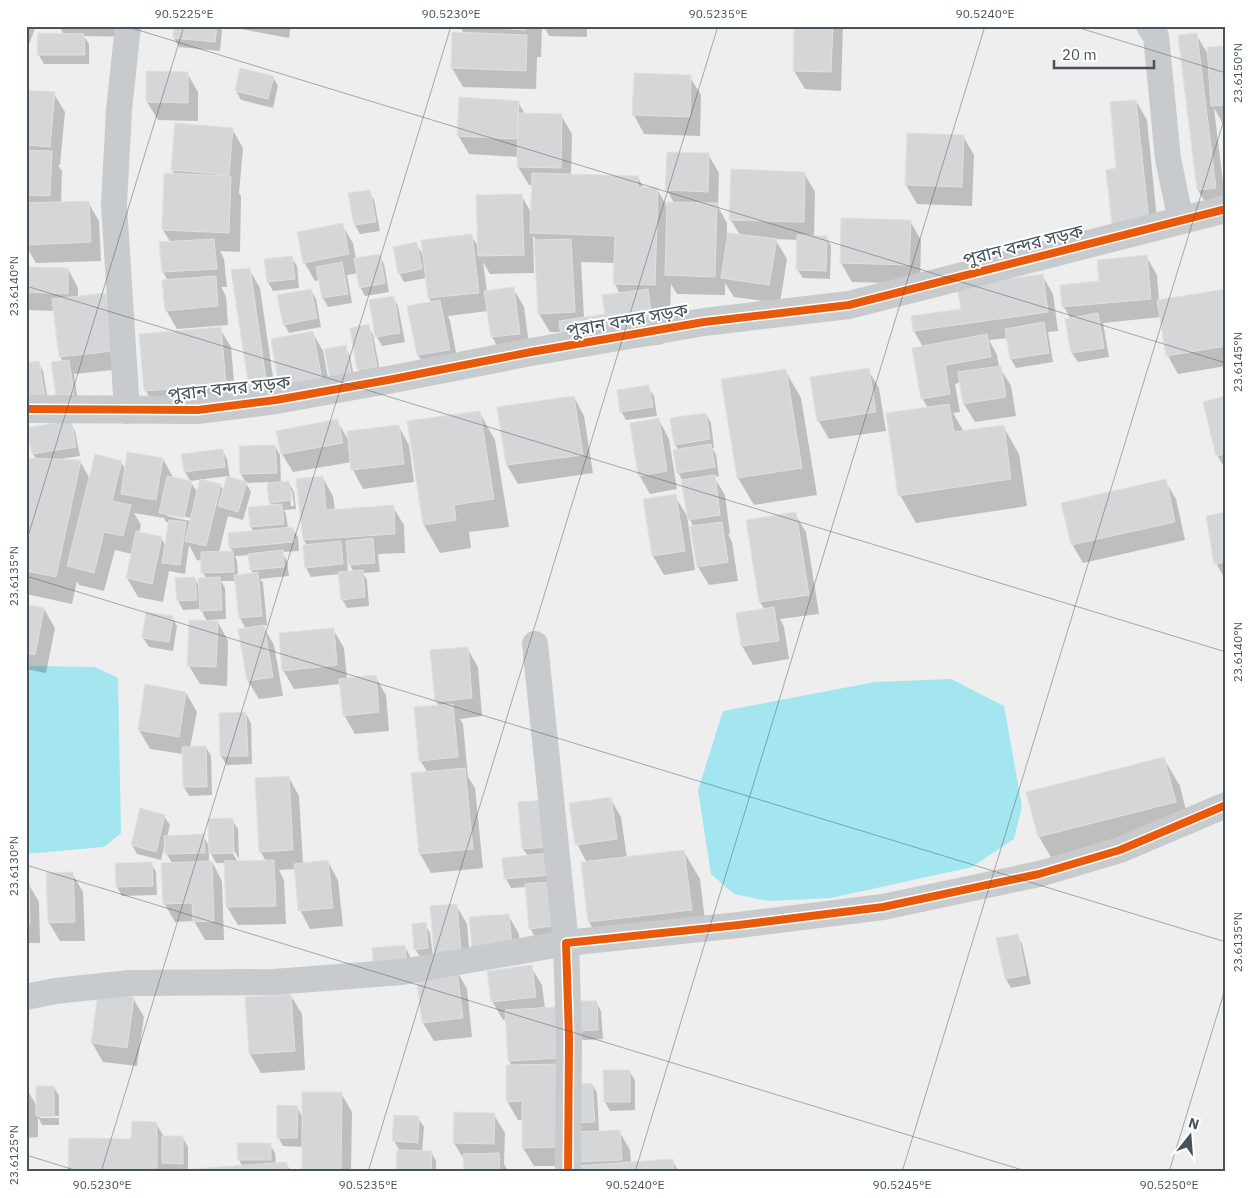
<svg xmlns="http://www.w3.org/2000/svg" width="1252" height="1198" font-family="'IBM Plex Sans','Noto Sans Bengali',sans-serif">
  <rect width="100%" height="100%" fill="#efeeee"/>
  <!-- water -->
  <path fill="#a3e6ef" d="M34,666L95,667L118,678L121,833L104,847L26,854V667Z
    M951,679L1004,706L1022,806L1014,839L972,867L831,898L768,901L734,894L711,874L698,790L723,711L875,682Z"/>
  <!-- shadow -->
  <path fill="#0003" fill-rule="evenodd" d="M26,26H36L26,52Z
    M59,26H139V37L84,36L89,44V64H44L39,55L64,35Z
    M175,26H219L222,31L220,51L179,47L174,38Z
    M225,26H291L289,38Z
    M460,26H542L541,57H537L536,89L463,87L452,68L453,34H464Z
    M544,26H587V37L549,36Z
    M795,26H843L841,91L805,89L794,71Z
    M1196,34L1209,56L1226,47V124H1223L1214,108L1226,207L1209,209L1198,190L1179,36Z
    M187,73L198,92V121L158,120L147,102Z
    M273,77L278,86L273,108L241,100L236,91Z
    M690,77L701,95L700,136L644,134L634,115Z
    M26,91L54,94L65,112L60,165H58L62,171L61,203L88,202L99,221L101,261L36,263L26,246Z
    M1136,101L1147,120L1159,240L1118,169Z
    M518,102L525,114L561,115L572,134L571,175L638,177L644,189H657L668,208L674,203L667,190L708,154L719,173L718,207L727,223V234L740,235L730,219L804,173L815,192L814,236L826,237L831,246L830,279L803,278L797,269L798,240L775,239L787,259L780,303L734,297L725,283V295L677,294L671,284L670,312H659L663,344L573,356L562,332H550L539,314L537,242L533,235L534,273L490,274L483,262L487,292L513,288L524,307L530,352L503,356L492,337L488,311L448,316L450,321L459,368L429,374L418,355L409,307L432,303L429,298L427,278L404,282L399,273L416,243L424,257L471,235L479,248L521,195L532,214V185H529L518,167L519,157L469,154L458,135ZM581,262L615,263V284L620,294L606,315L584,318Z
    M232,129L243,148L239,193L241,196L240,252L220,251L224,259L227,287H221L226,296L228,325L177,329L166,310L168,281L163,272L171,243L163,230L165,174L175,175L172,170Z
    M963,136L974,155L972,206L917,204L906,185Z
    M369,191L374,200L380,231L360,234L355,225L349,194Z
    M910,221L921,240L920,284L852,282L841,263Z
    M342,225L353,243L356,259L379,255L384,264L389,292L365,296L360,287L358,273L347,275L352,303L328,307L323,298L319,280L315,281L304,262Z
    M1146,256L1157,275L1159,301L1226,290V366L1178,374L1168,356L1161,317L1103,323L1109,357L1078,362L1072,353L1071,319L1064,307L1101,282Z
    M291,257L297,266L299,288L273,291L268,282Z
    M26,268L68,269L78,288V298L106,295L117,314L123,369L74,374L78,403L57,396L63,362L60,356L55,311L29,310L26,306Z
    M249,269L260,288L278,412L262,414Z
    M1042,275L1053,294L1058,331L1048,332L1053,362L1016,368L1011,359L1008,338L989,340L997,355L999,366L1011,386L1016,416L975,422L964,404L961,382L955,384L960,412L953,413L964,432L1003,426L1019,454L1027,506L916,523L900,495L928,408L922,398L923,347L914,331L912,317L962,310Z
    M311,290L316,299L321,327L289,333L284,324Z
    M393,297L398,306L405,342L382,346L377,337L370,301Z
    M368,326L373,335L381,376L364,379L359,370L351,329Z
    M220,329L231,347L236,404L156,410L146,391L141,335Z
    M313,333L323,351L332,399L291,406Z
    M345,347L350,356L356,388L332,382Z
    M38,362L43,371L49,406L32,409Z
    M785,370L801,398L817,495L754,505L738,478Z
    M868,370L879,388L886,431L829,439L818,420Z
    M648,387L654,396L657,416L626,420L621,411Z
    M574,397L584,416L593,473L518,484L507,465L499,408Z
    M1226,398V470L1217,455Z
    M479,412L495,440L509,527L469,532L471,548L440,553L424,525L409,422Z
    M706,414L711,423L714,448H712L716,455L719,476L714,477L725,495L730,534H728L732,542L738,581L709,585L698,567L694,527L687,515L695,570L664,575L653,556L645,500L675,496L689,519L683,481L678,473V450L675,444Z
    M659,420L669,439L677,489L650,494L639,475Z
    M337,421L349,441L399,427L409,445L414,482L363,489L353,470L352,462L293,472L282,454Z
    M70,422L75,431L80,456L60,459L80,461L90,479L121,462L126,470L163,459L174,479L191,482L185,472L183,455L222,450L227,459L230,478L246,483L241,474L240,447L275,446L280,455L281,483H289L294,492L296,509L284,510L286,514L288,528H292L298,537L299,551L282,552L287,561L289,576L260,579L263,583L267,625L263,626L274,645L283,696L259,699L248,681L246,629L240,618L236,581H221L225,588L226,619L209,620V622H218L228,641L227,686L200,684L189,666L207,622L201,609L183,610L178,601L195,579L200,588L206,578L203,573L202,561L197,560L189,545L185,574L169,571L163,602L138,597L127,578L132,554L115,550L104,591L79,585L77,581L72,604L26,594V462L36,459L33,454ZM228,476L224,491L220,485L198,493L190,481ZM268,482L270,502L272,506L251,527L254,532L230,547L233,552H219L228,516L243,520L251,492L246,483ZM289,491H292L294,506H291ZM134,513L164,518L166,522L169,523L166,546L161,538L139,533L141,525ZM167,513L191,518L190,521L167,516ZM250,555L251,570L254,574L238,576L237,561L235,556Z
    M323,478L333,496L335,511L393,507L404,525L405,553L378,554L380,572L363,573L367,580L369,606L347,608L342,599L339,574L311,577L306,568L307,546L304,540ZM347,560L354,572L348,573Z
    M1165,481L1176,499L1185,540L1083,563L1072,544Z
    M795,514L806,532L819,614L780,619L784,627L789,659L753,665L742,646L737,614L765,610L760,602L748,521Z
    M1226,514V581L1216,563Z
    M26,606L44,609L55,628L46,673L26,669Z
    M172,617L177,626L173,651L149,647L143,638Z
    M333,629L344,648L347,679L375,676L386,695L389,731L355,734L344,715L341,684L294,689L283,670Z
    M467,648L478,667L482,716L460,719L463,724L468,777L475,788L483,868L431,873L420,854L428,773L420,760L439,706L436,701Z
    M186,693L197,712L190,748L206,747L211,756L212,795L189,796L184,787L183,754L150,749L139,730Z
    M246,714L251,723L252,764L227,765L221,756Z
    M1164,759L1180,786L1191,830L1055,864L1039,837L1028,793Z
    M289,778L299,796L303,864L328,862L338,880L343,926L310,929L300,910L295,869L279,870L284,880L286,924L238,925L227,907L226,863H216L209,850V862H212L222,881L224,940H205L194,921L175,922L164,903L172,863L166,853L165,843L161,860L137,854L132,845L164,816L170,825L167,837L203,836L211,849L232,820L238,829L239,859L232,847L230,849L238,862L266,861L260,851Z
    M610,798L621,817L627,858L684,852L700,879L707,937L605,950L589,922L582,863H587L577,844Z
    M547,801L559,935L535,937L530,928L526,887L511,888L506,879L503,859L528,856L523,849L519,803Z
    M151,863L156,872L157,895L122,896L117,887L116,864Z
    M72,873L83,892L85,941H60L49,923Z
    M26,883H28L39,902L40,943H26Z
    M456,905L467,924L471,970L457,971L467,989L472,1037L434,1041L423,1023L445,972Z
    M508,915L519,934L522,964L484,967Z
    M425,924L430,933L433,957L421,958L415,949Z
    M1017,935L1022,944L1031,984L1011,988L1006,979Z
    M405,947L410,956L412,975L374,950Z
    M531,967L542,985L545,1009L573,1084H592L597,1093L599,1132L619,1131L630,1150L631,1163L672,1160L679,1172H578L575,1166H534L523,1148V1120H518L507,1101L512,1066L509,1061L507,1019L503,1020L492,1001Z
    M291,996L302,1014L305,1070L261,1073L250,1054L246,999Z
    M133,998L144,1017L137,1066L103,1062L92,1043Z
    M596,1002L601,1011L603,1039L583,1040L578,1031Z
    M629,1071L635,1080V1110L610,1111L605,1102Z
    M54,1087L59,1096V1116L40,1115V1118H59V1125H42L38,1117V1137L26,1138V1088L37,1106Z
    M341,1093L352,1112L351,1172H303V1147L283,1146L278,1137L297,1107L303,1118Z
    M494,1115L505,1133L504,1164L509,1172H465V1161L454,1143Z
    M418,1118L424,1127L422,1152H431L436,1161V1172H398L400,1151L394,1141Z
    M156,1123L164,1137L183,1138L188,1147V1172H70L133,1140Z
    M270,1144L275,1153L276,1164L286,1163L291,1172H194L243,1167L239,1160L238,1145Z"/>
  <!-- building -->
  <path fill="#d5d6d7" stroke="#e0e0e1" d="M174,26H217L215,42L173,38Z
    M459,26H526V30Z
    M794,26H833L831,72L793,71Z
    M452,32L527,35L526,71L451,68Z
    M38,33L84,34L85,55H37Z
    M1197,33L1216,188L1197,190L1178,35Z
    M1226,46V105L1211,106L1207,47Z
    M240,68L274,76L268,99L235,91Z
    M146,71L188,72V103L146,102Z
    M634,73L691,75L690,117L632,115Z
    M26,90L55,92L50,147L26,145Z
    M459,97L519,101L517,139L457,136Z
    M1136,100L1149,221L1112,225L1106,170L1116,168L1110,102Z
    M518,113L562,114L561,168L517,167Z
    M175,123L233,128L229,175L171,170Z
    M907,133L964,135L962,187L905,185Z
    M26,150L52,151L50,196L26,195Z
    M667,152L709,153L708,192L665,190Z
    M731,169L805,172L804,222L729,220Z
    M164,173L231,176L229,233L162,230Z
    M532,173L638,176V187L658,188L655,285L613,284L615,236L530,233Z
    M370,190L376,222L354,225L348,193Z
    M522,194L524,255L478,256L476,195Z
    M89,201L91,242L26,245V203Z
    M667,202L717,203L715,277L665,275Z
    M841,218L911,220L909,265L840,263Z
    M343,223L349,254L303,263L297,232Z
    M728,233L777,239L769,285L721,278Z
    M472,234L479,293L428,298L421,240Z
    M797,235L827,236L826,271L796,270Z
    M214,239L217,269L162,272L159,242Z
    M571,239L575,312L538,314L534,240Z
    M417,242L422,269L398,274L393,247Z
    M380,254L385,283L359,288L354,258Z
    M1147,255L1151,299L1062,307L1060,285L1099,281L1097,260Z
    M292,256L295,279L267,282L264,259Z
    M342,262L348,294L322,298L316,267Z
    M26,267L68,268V294L26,292Z
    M250,268L268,393L250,396L231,270Z
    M1043,274L1048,312L913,331L911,316L961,309L957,286Z
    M216,276L218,306L165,311L162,280Z
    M514,287L520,334L491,337L484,291Z
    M311,289L317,318L283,325L277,295Z
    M648,289L653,326L561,337L559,321L605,314L602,295Z
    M1226,289V346L1166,356L1157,300Z
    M106,293L113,351L59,357L52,299Z
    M394,296L400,333L375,337L369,300Z
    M440,300L450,350L417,355L407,306Z
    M1098,313L1104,348L1071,353L1065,319Z
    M1044,322L1049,353L1010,359L1005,329Z
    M369,324L377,367L357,370L350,328Z
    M221,327L226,385L144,391L139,334Z
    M313,331L322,380L279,387L271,339Z
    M987,334L991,357L945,365L950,394L921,399L912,348Z
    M346,345L352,379L331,383L324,349Z
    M69,360L74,394L56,396L51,362Z
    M39,361L45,397L26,400V363Z
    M1001,366L1006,397L963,404L958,372Z
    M869,368L876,412L817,421L810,377Z
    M786,369L802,468L737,478L721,379Z
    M649,385L653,407L620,412L617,390Z
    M574,396L583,455L506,465L497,407Z
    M1226,396V454L1216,456L1203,402Z
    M949,404L954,432L1004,425L1011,479L898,496L886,413Z
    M480,411L494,499L454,505L456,520L423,525L407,421Z
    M706,413L710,439L674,445L670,418Z
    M659,418L667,471L638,476L630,423Z
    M338,419L343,443L281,454L276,431Z
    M71,420L76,447L32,454L27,428Z
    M399,425L404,464L351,470L347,431Z
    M711,444L715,467L677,473L673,450Z
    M275,445L277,473L240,474L239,446Z
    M223,449L225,467L184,472L181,454Z
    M127,452L163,458L156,500L121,494Z
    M95,454L122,461L112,501L131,505L123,536L104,532L94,573L67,566Z
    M26,458L81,460L56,577L26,571Z
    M715,475L720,515L688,520L681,480Z
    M167,476L192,481L184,518L159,513Z
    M227,476L247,482L238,512L218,506Z
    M323,476L326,510L394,505L395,534L303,540L296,479Z
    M200,479L221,484L206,546L185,541Z
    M1166,479L1175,522L1071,545L1061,503Z
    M289,481L292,500L269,503L267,483Z
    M676,494L685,551L652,556L643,499Z
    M282,504L284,524L250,527L248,507Z
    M796,512L809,595L759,602L746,520Z
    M1226,512V562L1214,564L1206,516Z
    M169,520L186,522L180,565L162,563Z
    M722,522L728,562L697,567L690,526Z
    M293,527L294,542L229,548L228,533Z
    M136,531L162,537L152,584L126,578Z
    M373,538L375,563L348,565L346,541Z
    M341,541L343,564L305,568L303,545Z
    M283,550L284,567L250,570L248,554Z
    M233,551L234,572L201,573V552Z
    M363,570L365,597L341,600L338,572Z
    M258,572L262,616L239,618L234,575Z
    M195,577L197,600L177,601L175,578Z
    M220,577L222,610L200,611L198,578Z
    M26,604L44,608L35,655L26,653Z
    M774,607L779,641L741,646L736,613Z
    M146,612L173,616L169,642L142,638Z
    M189,620L218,621L216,667L187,666Z
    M264,625L273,677L247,681L238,629Z
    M334,628L337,665L282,671L279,633Z
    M468,647L472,698L435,702L430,650Z
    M376,675L379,712L343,716L339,679Z
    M145,684L186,692L179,737L138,730Z
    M453,704L458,757L419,761L414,707Z
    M246,712L248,756H220L219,713Z
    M206,746L207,787H183L182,747Z
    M1164,757L1176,802L1038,837L1026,792Z
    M465,768L473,849L419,854L411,773Z
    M289,776L293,850L259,852L255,778Z
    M611,797L617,839L575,845L569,803Z
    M548,800L552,847L522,849L518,802Z
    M140,808L165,815L156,852L131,845Z
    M233,818L234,853L209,854L208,819Z
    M204,834L205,853L165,854L164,836Z
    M684,850L692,910L588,922L581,862Z
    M549,853L551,875L504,879L502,858Z
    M274,860L276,906L226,907L224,861Z
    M328,860L333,908L298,911L294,864Z
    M212,861L214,921L193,922L192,903L163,904L161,863Z
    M152,862L153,886L116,887L115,863Z
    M73,872L75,922L48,923L46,873Z
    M26,882H29L30,924H26Z
    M550,882L554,926L529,929L525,884Z
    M457,904L461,951L434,954L430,906Z
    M509,914L512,945L472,949L469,917Z
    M426,922L428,948L414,950L412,924Z
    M1018,934L1026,975L1005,979L996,938Z
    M405,945L407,966L374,969L372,948Z
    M532,965L536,997L491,1002L487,971Z
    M457,969L463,1018L422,1023L416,974Z
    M98,993L134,997L127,1048L91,1043Z
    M291,994L295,1051L249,1054L245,997Z
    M576,1001H597L598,1030L577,1031Z
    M556,1007L559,1058L508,1061L505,1010Z
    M563,1064L565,1147L522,1148V1101L506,1102V1065Z
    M603,1070H630V1102H604Z
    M592,1083L595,1122L574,1123L571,1085Z
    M36,1086H54V1117L36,1116Z
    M26,1087H28V1119H26Z
    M302,1092H342L341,1172H302Z
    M277,1105L298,1106L297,1138H277Z
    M454,1112L495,1113L494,1144L453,1143Z
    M394,1115L419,1116L418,1143L392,1141Z
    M132,1121L157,1122V1168H147V1172H68L69,1138L131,1139Z
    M620,1130L622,1160L575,1162L574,1132Z
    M162,1136H183V1164L162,1163Z
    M237,1143H271V1160H238Z
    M397,1150L432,1151L431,1172H396Z
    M499,1153L500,1172H464L463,1154Z
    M673,1159L674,1172H576V1166Z
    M287,1162V1172H193V1169Z
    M154,1170H184V1172H154Z"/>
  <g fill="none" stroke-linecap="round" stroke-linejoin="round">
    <!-- minor -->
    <path stroke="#c8cbce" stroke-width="26" d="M1149,26L1156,36L1168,159L1181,221
      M127,411L114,204L119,110L128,26
      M26,997L55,991L130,983L274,982L402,972L566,943L535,644
      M568,1172L569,1039L566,943L739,925L883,907L1039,874L1120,850L1226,805"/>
    <!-- tertiary -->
    <path stroke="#c8cbce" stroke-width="28" d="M26,409L198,410L276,400L388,380L531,352L704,322L849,305L1226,209"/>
    <!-- cycleway casing -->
    <g stroke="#fff" stroke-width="11">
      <path id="cycleway" d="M26,409L198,410L276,400L388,380L531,352L704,322L849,305L1226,209
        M568,1172L569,1039L566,943L739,925L883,907L1039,874L1120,850L1226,805"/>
    </g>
    <!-- cycleway -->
    <use href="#cycleway" stroke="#e8590c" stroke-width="8"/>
  </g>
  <!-- ticks -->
  <path fill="none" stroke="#45535c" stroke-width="1" stroke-opacity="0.45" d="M125,26L1226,363M1073,26L1226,73M26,286L1226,652M26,543L184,26M26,576L1226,942M26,865L1029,1172M26,1155L81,1172M101,1172L451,26M368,1172L718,26M635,1172L985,26M902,1172L1226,113M1169,1172L1226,986"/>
  <g text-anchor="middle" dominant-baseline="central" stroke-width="4" stroke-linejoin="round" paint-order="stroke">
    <!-- street labels -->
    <g font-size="18" fill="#45535c" stroke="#fff">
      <text transform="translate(1023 245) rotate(-14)">পুরান বন্দর সড়ক</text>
      <text transform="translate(627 320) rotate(-10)">পুরান বন্দর সড়ক</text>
      <text transform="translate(229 388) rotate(-6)">পুরান বন্দর সড়ক</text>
    </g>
  </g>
  <!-- border -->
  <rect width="1252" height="1198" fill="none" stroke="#ffffff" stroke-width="55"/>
  <!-- north arrow -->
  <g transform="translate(1190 1136) rotate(17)" stroke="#ffffff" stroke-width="4" paint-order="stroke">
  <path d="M0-4L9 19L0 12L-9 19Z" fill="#45535c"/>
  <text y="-8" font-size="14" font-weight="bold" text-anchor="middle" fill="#45535c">N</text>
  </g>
  <!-- scale -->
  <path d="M1054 60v8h100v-8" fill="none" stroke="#45535c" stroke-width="2.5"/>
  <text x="1062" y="60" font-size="15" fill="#45535c" stroke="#ffffff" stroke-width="4" paint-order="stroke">20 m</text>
  <rect x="28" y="28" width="1196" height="1142" fill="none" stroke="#45535c" stroke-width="2"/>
  <g font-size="12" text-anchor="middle" fill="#45535c">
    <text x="184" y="18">90.5225°E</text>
    <text x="451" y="18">90.5230°E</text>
    <text x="718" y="18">90.5235°E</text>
    <text x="985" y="18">90.5240°E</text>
    <text transform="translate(1238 73) rotate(-90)" y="4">23.6150°N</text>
    <text transform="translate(14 286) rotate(-90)" y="4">23.6140°N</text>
    <text transform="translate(1238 362) rotate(-90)" y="4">23.6145°N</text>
    <text transform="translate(14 576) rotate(-90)" y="4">23.6135°N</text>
    <text transform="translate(1238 652) rotate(-90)" y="4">23.6140°N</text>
    <text transform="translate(14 866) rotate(-90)" y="4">23.6130°N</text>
    <text transform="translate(1238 942) rotate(-90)" y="4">23.6135°N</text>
    <text transform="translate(14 1155) rotate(-90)" y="4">23.6125°N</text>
    <text x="102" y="1189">90.5230°E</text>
    <text x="368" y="1189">90.5235°E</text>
    <text x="635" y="1189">90.5240°E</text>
    <text x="902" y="1189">90.5245°E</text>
    <text x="1169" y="1189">90.5250°E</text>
  </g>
</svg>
